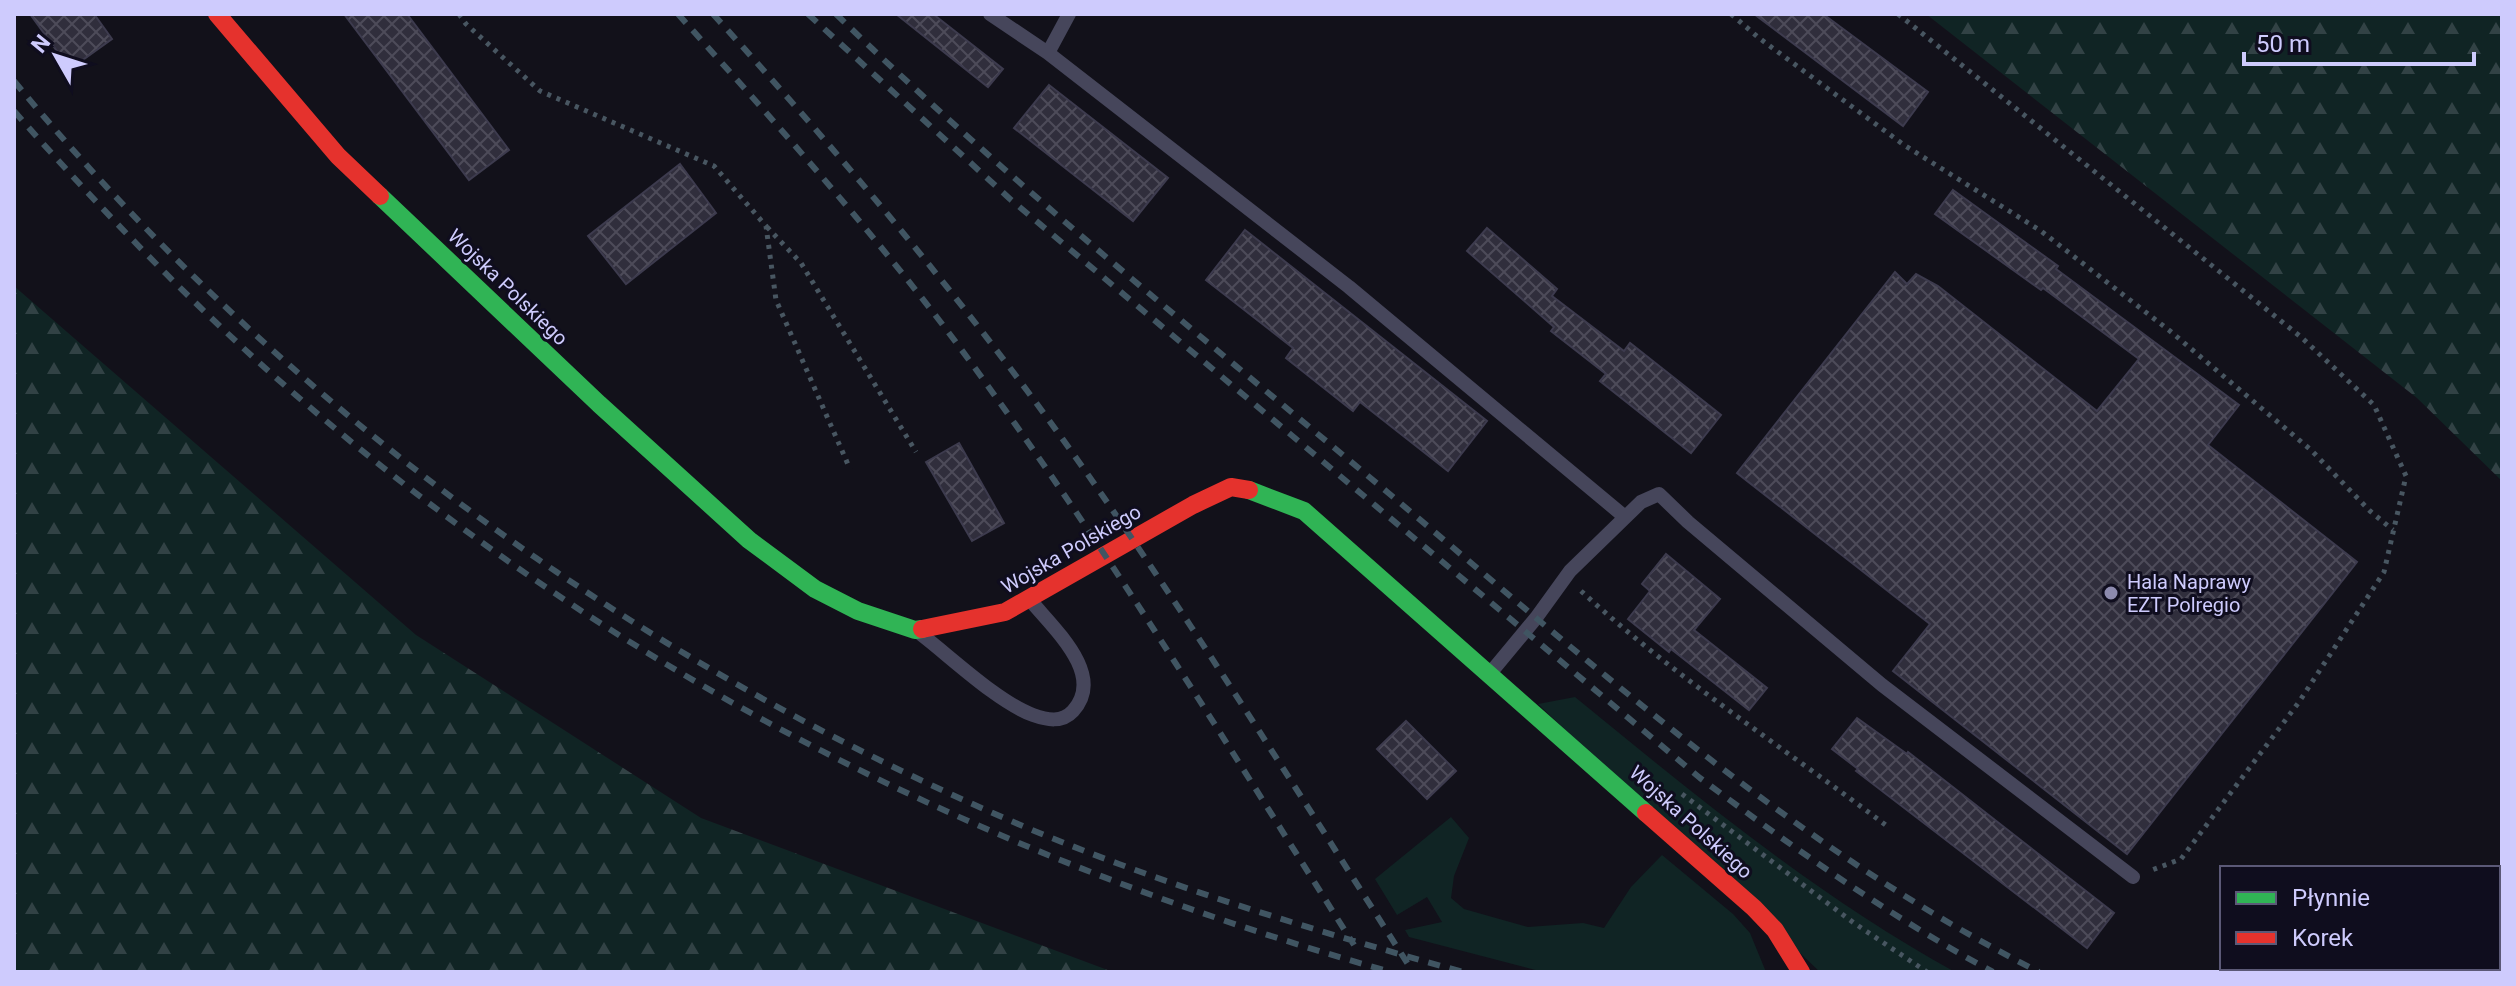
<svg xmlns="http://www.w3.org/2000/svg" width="2516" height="986" font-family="Roboto,sans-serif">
  <defs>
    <pattern id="forest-firs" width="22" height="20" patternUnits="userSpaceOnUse" patternTransform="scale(2)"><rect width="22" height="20" fill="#102424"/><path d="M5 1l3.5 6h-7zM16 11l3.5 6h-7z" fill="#324245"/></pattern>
    <pattern id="building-cross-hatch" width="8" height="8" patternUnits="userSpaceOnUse" patternTransform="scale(2)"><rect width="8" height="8" fill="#302e3c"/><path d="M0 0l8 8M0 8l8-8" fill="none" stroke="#4d4b59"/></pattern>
  </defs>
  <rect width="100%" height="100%" fill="#12111a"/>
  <!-- green -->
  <path fill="#102424" d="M1575,697C1696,796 1817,896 1955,972H1820L1538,704Z
    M1451,817L1469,838L1454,876L1451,898L1464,909L1528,927L1583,923L1604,928L1631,887L1662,855L1733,914L1750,933L1766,972H1543L1409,937L1405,930L1442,922L1427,897L1397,915L1375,879Z"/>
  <!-- forest -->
  <path fill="url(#forest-firs)" d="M1926,14H2502V481L2417,398Z
    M14,286L416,635L701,818L1113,972H14Z"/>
  <!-- building -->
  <path fill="url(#building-cross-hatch)" stroke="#3d3b4e" stroke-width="2" d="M30,14H94L112,39L70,69Z
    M344,14H407L509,150L469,180Z
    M896,14H933L1003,69L988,87Z
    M1754,14H1823L1928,92L1903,126Z
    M1049,85L1168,178L1133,221L1014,128Z
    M680,164L716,213L626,284L588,236Z
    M1953,190L2058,266L2056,269L2239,405L2208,445L2357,562L2127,854L1893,671L1930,624L1737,473L1895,272L1907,284L1916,274L1938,286L2097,411L2139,359L2043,288L2041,290L1935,214Z
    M1487,228L1557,289L1552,296L1624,351L1630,343L1721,415L1691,453L1600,381L1606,374L1551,331L1554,327L1467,251Z
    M1245,230L1487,421L1448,471L1360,402L1353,411L1286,358L1293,348L1206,280Z
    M959,443L1004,523L972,541L926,462Z
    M1666,554L1720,599L1694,630L1767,688L1749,710L1671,649L1669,652L1628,619L1650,591L1642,584Z
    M1857,718L1907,754L1908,752L2114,913L2087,948L1856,771L1858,769L1832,749Z
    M1406,721L1456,771L1427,799L1377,749Z"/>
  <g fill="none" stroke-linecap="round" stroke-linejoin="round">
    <!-- path -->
    <path stroke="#485661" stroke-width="5" stroke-dasharray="4 6" stroke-linecap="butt" d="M459,14L466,24L540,91L714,166L766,226L776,300L850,469
      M1731,14L1759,38L1904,145L2041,231L2170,331L2311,450L2370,511L2393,530
      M1898,14L2301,337L2374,405L2406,476L2384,572L2299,702L2181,859L2152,870
      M767,227L801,263L916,452
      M1581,591C1676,678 1785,749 1887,826
      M1682,794L1854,923L1927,972"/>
    <!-- lane -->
    <path stroke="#46465b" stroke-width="14" d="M990,14L1048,53L1349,287L1625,517
      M1048,53L1069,14
      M922,635C953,659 998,702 1033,715C1047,720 1062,723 1073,711C1106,675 1054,629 1031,601
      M1492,671L1536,618L1570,571L1641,502L1659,494L1688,522L1882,685L2133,877"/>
    <!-- fast -->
    <path stroke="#30b455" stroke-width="18" d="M380,196L599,404L749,540L815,589L858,611L915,630L922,629
      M1249,490L1304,511L1646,813"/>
    <!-- jam -->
    <path stroke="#e5322d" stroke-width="18" d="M217,14L338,156L380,196
      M922,629L1005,612L1193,505L1231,487L1249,490
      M1646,813L1754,908L1775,930L1801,972"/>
    <!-- rail -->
    <path stroke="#405562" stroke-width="6" stroke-dasharray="12 10" stroke-linecap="butt" d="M678,14C773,120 869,227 955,341C1099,535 1225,741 1354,945
      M713,14C850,165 983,323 1100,492C1209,649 1310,811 1413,972
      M808,14L1010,199L1700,778C1795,849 1889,916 1993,972
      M836,14C1010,183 1200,335 1386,491C1593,665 1796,849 2039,972
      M14,81C281,405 633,659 1018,824C1162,885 1312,930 1463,972
      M14,111C109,219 209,322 319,415C637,684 992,860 1391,972"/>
  </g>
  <!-- markers -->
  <circle fill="#8c8aae" stroke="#0f0d1e" stroke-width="3" cx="2111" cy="593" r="8"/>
  <g text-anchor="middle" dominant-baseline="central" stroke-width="6" stroke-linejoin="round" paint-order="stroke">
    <!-- street labels -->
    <g font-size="20" fill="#cecbfd" stroke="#0f0d1e">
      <text transform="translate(508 287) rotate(44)">Wojska Polskiego</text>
      <text transform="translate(1071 549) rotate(-30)">Wojska Polskiego</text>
      <text transform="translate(1691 822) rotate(42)">Wojska Polskiego</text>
    </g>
    <!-- poi labels -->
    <g font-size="20" fill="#cecbfd" stroke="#0f0d1e" text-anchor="start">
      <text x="2127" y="582">Hala Naprawy<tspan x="2127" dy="23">EZT Polregio</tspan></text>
    </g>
  </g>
  <!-- border -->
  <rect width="2516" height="986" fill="none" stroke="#cecbfd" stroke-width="32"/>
  <!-- legend -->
  <rect x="2220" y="866" width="280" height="104" fill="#0f0d1e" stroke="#5b5977" stroke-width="2"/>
  <rect x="2236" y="892" width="40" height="12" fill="#30b455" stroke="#5b5977" stroke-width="2"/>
  <text x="2292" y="906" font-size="24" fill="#cecbfd">Płynnie</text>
  <rect x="2236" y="932" width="40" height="12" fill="#e5322d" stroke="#5b5977" stroke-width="2"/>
  <text x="2292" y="946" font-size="24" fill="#cecbfd">Korek</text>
  <!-- north arrow -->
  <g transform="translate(56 56) rotate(309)" stroke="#0f0d1e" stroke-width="6" paint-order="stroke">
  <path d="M0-6L14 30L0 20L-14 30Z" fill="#cecbfd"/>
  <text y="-12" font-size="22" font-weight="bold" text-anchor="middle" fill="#cecbfd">N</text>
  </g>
  <!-- scale -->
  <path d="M2244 52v12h230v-12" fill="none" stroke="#cecbfd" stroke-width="4"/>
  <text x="2256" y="52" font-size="24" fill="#cecbfd" stroke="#0f0d1e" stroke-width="6" paint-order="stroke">50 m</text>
</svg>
